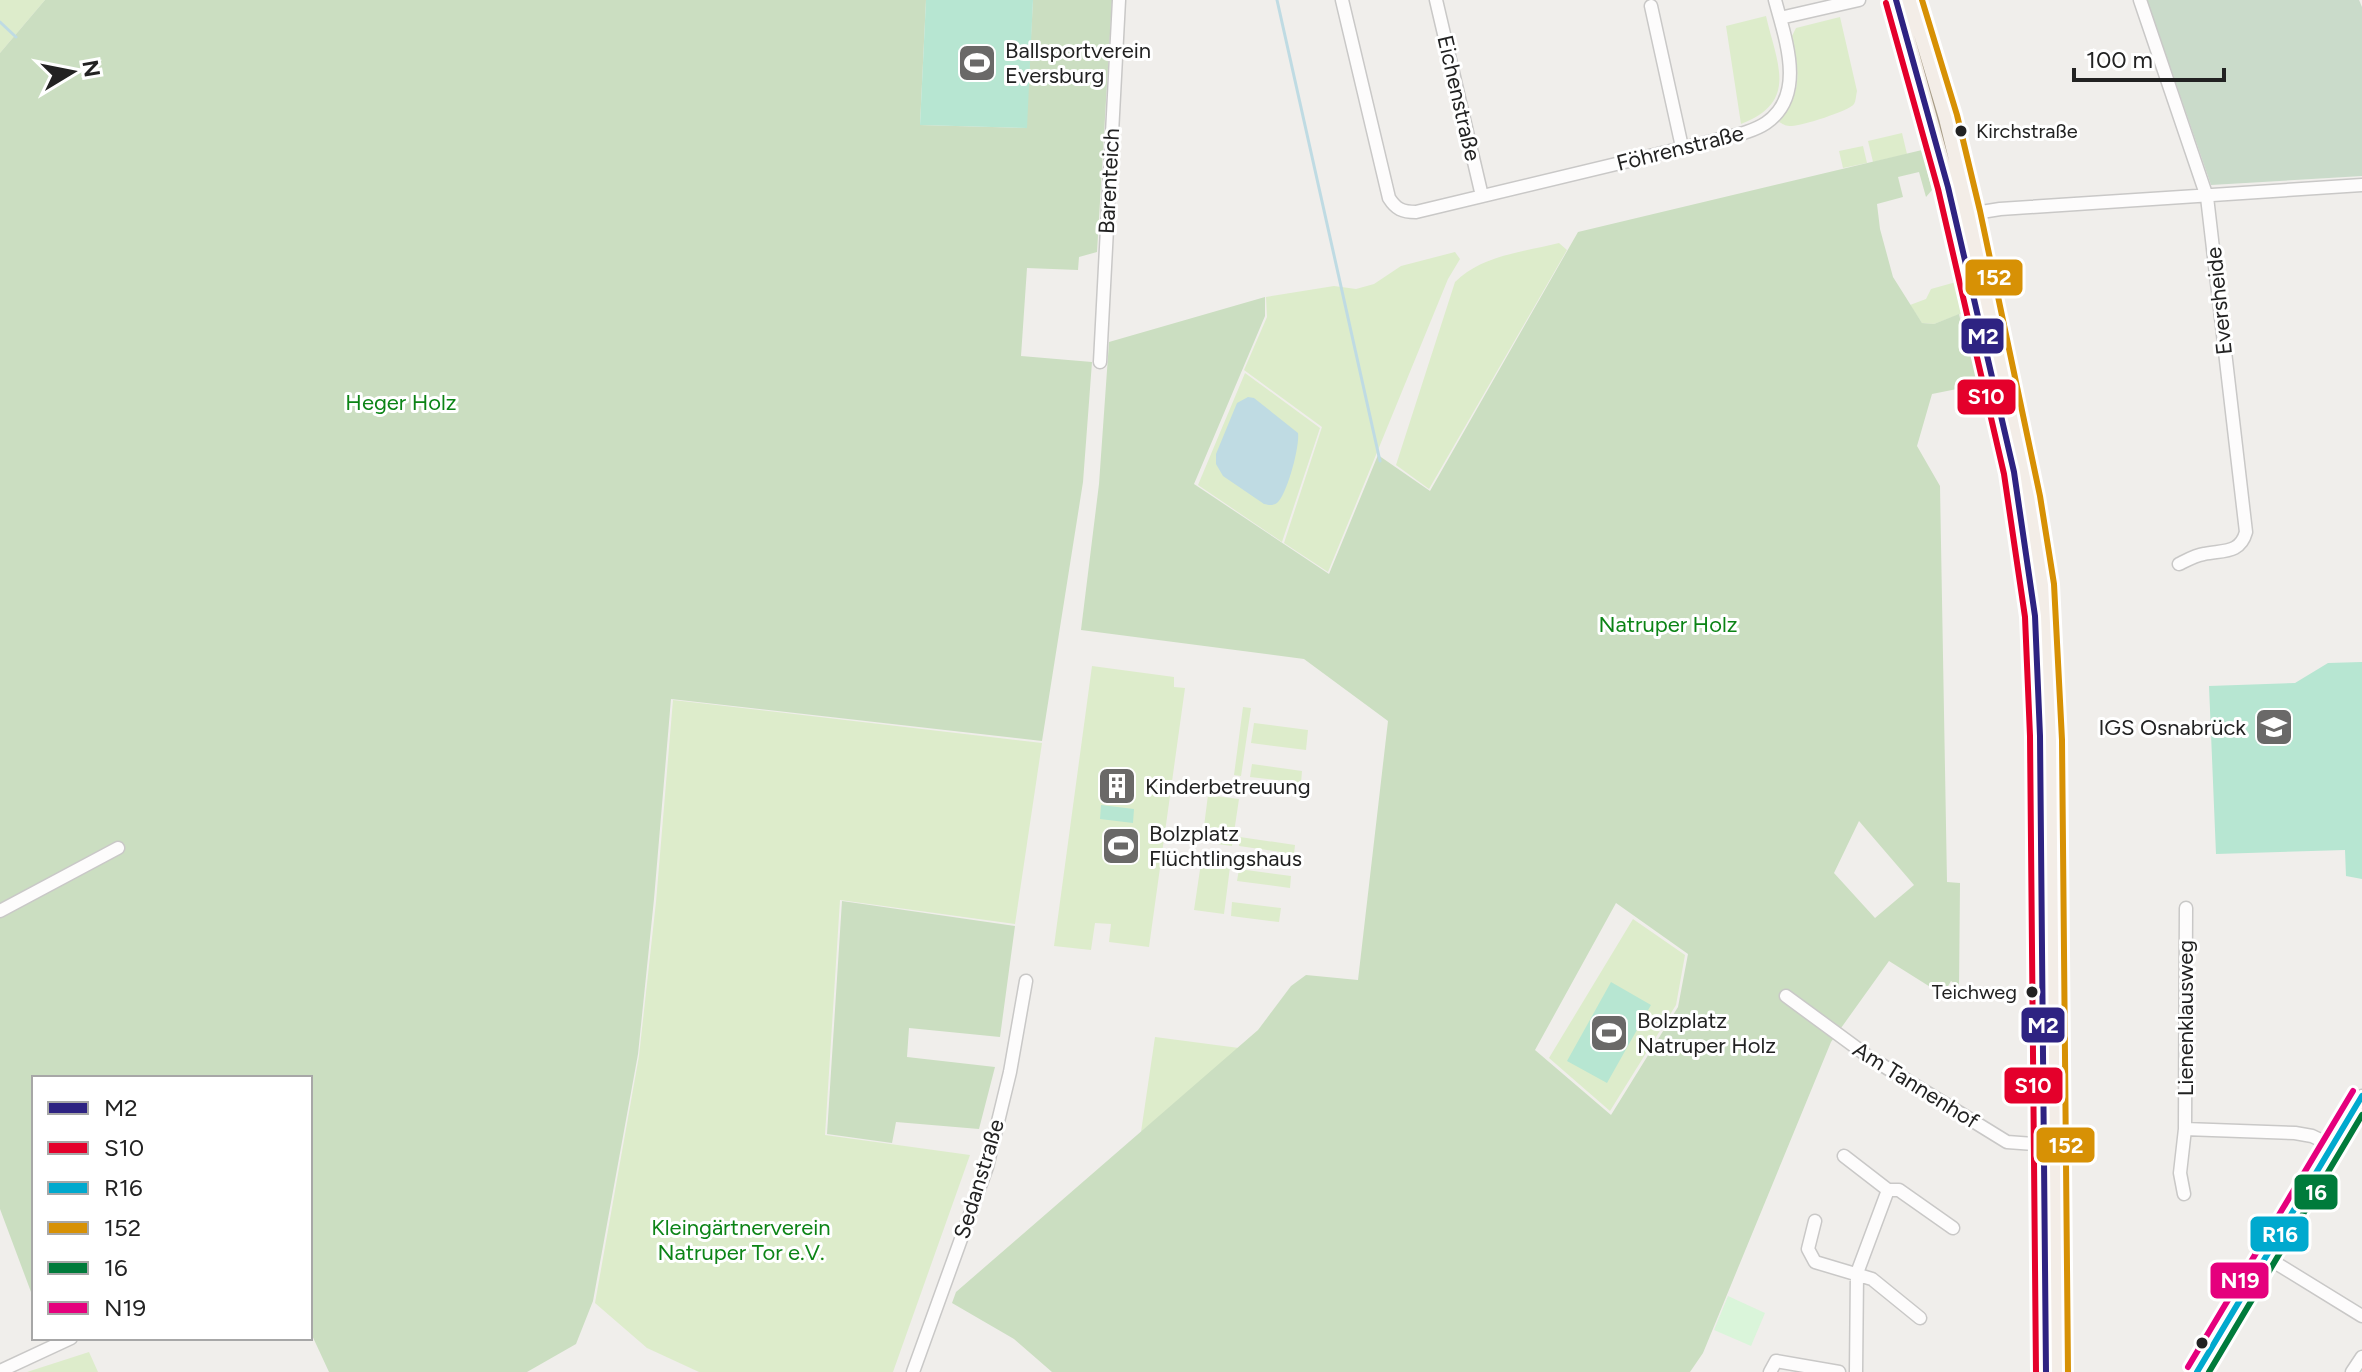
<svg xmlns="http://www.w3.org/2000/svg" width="2362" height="1372" font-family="Figtree,sans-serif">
  <rect width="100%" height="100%" fill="#f0eeeb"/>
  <!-- grass -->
  <path fill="#ddeccb" d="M0,0H45L0,53Z
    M1766,16C1777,64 1799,102 1741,124L1726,26Z
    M1840,17L1857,91C1856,95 1856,101 1854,104C1849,111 1801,126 1792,126C1785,126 1785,125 1779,122C1803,91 1799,72 1792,36L1796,28Z
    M1902,133L1907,154L1873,162L1868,141Z
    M1863,146L1867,163L1843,168L1839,151Z
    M1559,243L1567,250L1429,489L1396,465L1455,282C1482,255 1524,252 1559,243Z
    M1455,252L1460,259L1448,279L1328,572L1284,543L1322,427L1244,370L1267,317L1266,297L1334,286L1356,289L1374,284L1401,266Z
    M1956,282L1963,313L1934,324L1922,323L1910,305L1926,299L1931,289Z
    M1245,373L1320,428L1282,542L1198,485Z
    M1092,666L1174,677V687L1185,688L1149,947L1109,942L1111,924L1095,923L1091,950L1054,946Z
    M673,700L1042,743L1015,924L840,900L825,1135L970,1155L893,1372H699L647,1348L595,1303L639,1056L656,902Z
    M1243,707L1251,708L1241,776L1234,775Z
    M1254,723L1308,730L1306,750L1251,743Z
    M1252,764L1302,771L1301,783L1250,777Z
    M1208,795L1239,799L1232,846L1202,842Z
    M1240,837L1295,845L1294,854L1239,846Z
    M1201,863L1230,867L1224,914L1194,910Z
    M1239,869L1291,876L1290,888L1237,881Z
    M1232,902L1281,908L1279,922L1231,916Z
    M1633,919L1685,955L1676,1005L1610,1111L1549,1058Z
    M1155,1037L1239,1048L1141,1132Z
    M89,1352L98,1372H27Z"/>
  <!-- forest -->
  <path fill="#cbdec1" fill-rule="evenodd" d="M45,0H926L920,125L1026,128L1033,0H1112L1097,252L1079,257L1078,270L1027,268L1021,356L1092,362L1083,482L1042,741L671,699L654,899L638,1054L593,1301L576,1344L527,1372H329L310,1331V1078H34V1300L0,1209V53Z
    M1922,150L1932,190L1926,197L1919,172L1898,177L1903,197L1877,204L1880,229L1893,277L1922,323L1934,324L1959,314L1961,323H1965L1982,384L1932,394L1917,446L1940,486L1947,882L1960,883L1959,987L1951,981L1943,995L1889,961L1831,1042L1703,1353L1690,1372H1052L1014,1339L952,1303L956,1292L1258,1030L1291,986L1306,975L1358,980L1388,721L1304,659L1081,630L1099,484L1109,342L1265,297V316L1194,484L1329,574L1378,455L1430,491L1578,232ZM1859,821L1914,885L1875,918L1834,873ZM1616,903L1688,954L1678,1007L1611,1115L1535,1050Z
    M842,901L1015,926L1000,1037L909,1028L907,1057L995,1067L979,1129L896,1122L892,1143L827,1134Z"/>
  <!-- cemetery -->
  <path fill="#cadbca" d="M2147,0H2359L2362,7V176L2211,185Z"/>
  <!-- park -->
  <path fill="#daf5da" d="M1728,1296L1765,1313L1751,1346L1714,1330Z"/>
  <!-- pitch -->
  <path fill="#b7e6d2" d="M926,0H1033L1027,128L920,125Z
    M2362,662V879L2346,876L2345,850L2216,854L2209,686L2295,683L2328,663Z
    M1101,805L1134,809L1133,823L1100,819Z
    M1107,835L1138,838L1135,857L1105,853Z
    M1611,982L1651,1005L1607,1083L1567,1061Z"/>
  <!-- water -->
  <path fill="#bfdbe3" d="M1248,397L1254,398L1298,433C1300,446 1287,495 1277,503C1272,506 1269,505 1264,504L1223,476L1216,464V454L1237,403Z"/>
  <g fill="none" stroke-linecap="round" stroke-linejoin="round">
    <!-- stream -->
    <path stroke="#bfdbe3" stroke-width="3" d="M1277,0L1380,461
      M0,22L16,37"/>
    <!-- minor casing -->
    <g stroke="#c9c8c7" stroke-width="15">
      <path id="minor" d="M1342,0L1389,198C1396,209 1402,212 1416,212L1712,141C1730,136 1751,133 1766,123C1807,95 1785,38 1775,0
        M1436,0L1482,196
        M2140,0L2207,197L2246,532C2240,554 2223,550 2204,554C2196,555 2187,560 2179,564
        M1651,6L1682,147
        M1780,18L1859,0
        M1963,215L2000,209L2362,185
        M1100,362L1119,0
        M0,911L118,848
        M1786,996L1869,1057L2007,1142L2049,1145
        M2185,1129L2186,908
        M1844,1156L1888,1190H1899L1953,1228
        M2184,1194L2180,1173L2185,1129L2295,1133L2312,1136L2333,1146
        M1815,1221L1808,1249L1815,1262L1872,1279L1920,1318
        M2266,1257L2362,1316
        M0,1371L71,1338
        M913,1372L987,1167L1010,1072L1026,981
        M1770,1372L1776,1361L1839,1372
        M1856,1372L1857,1273L1888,1190
        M2197,1372L2362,1096
        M2352,1372L2362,1357"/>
    </g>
    <!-- major casing -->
    <g stroke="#a79c86" stroke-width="19">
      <path id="major" d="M1896,0L1948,187L2014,472L2029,564L2035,616L2040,736L2046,1372
        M1912,0L1947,118L1970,213L2030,498L2044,586L2052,740L2058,1372"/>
    </g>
    <!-- minor -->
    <use href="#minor" stroke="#fdfcfc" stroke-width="12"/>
    <!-- major -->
    <use href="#major" stroke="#f3ede7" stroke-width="16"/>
    <!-- bus-1 casing -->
    <g stroke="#fff" stroke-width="12">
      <path id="bus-1" d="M1896,0L1948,187L2014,472L2035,616L2040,736L2046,1372"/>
    </g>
    <!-- bus-2 casing -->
    <g stroke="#fff" stroke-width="12">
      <path id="bus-2" d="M1886,3L1938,189L2004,474L2025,617L2030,736L2036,1372"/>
    </g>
    <!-- bus-3 casing -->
    <g stroke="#fff" stroke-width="12">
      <path id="bus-3" d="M2197,1372L2362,1096"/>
    </g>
    <!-- bus-4 casing -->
    <g stroke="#fff" stroke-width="12">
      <path id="bus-4" d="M1922,0L1957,115L1980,211L2040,496L2054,584L2062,740L2068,1372"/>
    </g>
    <!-- bus-5 casing -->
    <g stroke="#fff" stroke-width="12">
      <path id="bus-5" d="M2209,1372L2362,1115"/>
    </g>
    <!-- bus-6 casing -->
    <g stroke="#fff" stroke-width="12">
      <path id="bus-6" d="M2188,1367L2353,1091"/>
    </g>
    <!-- bus-1 -->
    <use href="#bus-1" stroke="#2e2382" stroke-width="6"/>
    <!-- bus-2 -->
    <use href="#bus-2" stroke="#e4002b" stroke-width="6"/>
    <!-- bus-3 -->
    <use href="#bus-3" stroke="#00a9ce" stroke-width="6"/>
    <!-- bus-4 -->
    <use href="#bus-4" stroke="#d79105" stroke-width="6"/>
    <!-- bus-5 -->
    <use href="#bus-5" stroke="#007b3b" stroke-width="6"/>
    <!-- bus-6 -->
    <use href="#bus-6" stroke="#e5007d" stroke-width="6"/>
  </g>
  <!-- icons -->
  <defs>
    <g id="stadium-square" transform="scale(2)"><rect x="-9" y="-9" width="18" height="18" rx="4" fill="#6a6968" stroke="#fff"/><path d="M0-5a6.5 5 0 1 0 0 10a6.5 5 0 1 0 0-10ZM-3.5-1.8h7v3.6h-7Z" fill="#fff"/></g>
    <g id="school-square" transform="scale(2)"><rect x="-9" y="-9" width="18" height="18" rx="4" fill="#6a6968" stroke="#fff"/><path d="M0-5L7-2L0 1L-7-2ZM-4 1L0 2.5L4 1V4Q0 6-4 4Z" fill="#fff"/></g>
    <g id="building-square" transform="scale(2)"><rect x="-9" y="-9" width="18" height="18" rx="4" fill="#6a6968" stroke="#fff"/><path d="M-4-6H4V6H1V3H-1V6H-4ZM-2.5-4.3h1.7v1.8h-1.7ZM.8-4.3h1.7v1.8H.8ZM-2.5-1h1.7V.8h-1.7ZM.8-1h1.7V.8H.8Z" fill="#fff"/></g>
  </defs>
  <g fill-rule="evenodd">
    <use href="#stadium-square" x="977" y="63"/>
    <use href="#school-square" x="2274" y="727"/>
    <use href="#building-square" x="1117" y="786"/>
    <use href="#stadium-square" x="1121" y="846"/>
    <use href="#stadium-square" x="1609" y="1033"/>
  </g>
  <!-- markers -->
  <g fill="#222" stroke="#fff" stroke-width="3">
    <circle cx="1961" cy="131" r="7"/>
    <circle cx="2032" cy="992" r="7"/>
    <circle cx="2202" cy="1343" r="7"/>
  </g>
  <g text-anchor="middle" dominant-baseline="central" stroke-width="6" stroke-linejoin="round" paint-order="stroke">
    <!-- bus labels -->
    <g font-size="20" fill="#222" stroke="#fff" text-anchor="start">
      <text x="1976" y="131">Kirchstraße</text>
      <text x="2017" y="992" text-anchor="end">Teichweg</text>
    </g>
    <!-- poi labels -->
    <g font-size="22" fill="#222" stroke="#fff" text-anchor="start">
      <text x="1005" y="50">Ballsportverein<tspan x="1005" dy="25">Eversburg</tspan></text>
      <text x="2246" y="727" text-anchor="end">IGS Osnabrück</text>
      <text x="1145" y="786">Kinderbetreuung</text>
      <text x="1149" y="833">Bolzplatz<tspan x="1149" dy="25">Flüchtlingshaus</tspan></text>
      <text x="1637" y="1020">Bolzplatz<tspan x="1637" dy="25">Natruper Holz</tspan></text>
    </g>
    <!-- street labels -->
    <g font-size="22" fill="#222" stroke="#fff">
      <text transform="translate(1459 98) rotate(77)">Eichenstraße</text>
      <text transform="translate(1680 148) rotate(-14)">Föhrenstraße</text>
      <text transform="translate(1109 181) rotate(-87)">Barenteich</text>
      <text transform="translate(2219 301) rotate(-96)">Eversheide</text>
      <text transform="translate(2185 1018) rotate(-90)">Lienenklausweg</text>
      <text transform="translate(1916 1085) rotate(32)">Am Tannenhof</text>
      <text transform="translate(979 1179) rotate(-73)">Sedanstraße</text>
    </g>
    <!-- park labels -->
    <g font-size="22" fill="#0c8416" stroke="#fff">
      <text x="401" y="402">Heger Holz</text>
      <text x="1668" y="624">Natruper Holz</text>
      <text x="741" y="1227">Kleingärtnerverein<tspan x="741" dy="25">Natruper Tor e.V.</tspan></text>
    </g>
  </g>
  <g stroke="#fff" stroke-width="3">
    <rect x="1964" y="258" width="60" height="39" rx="8" fill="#d79105"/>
    <rect x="1960" y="317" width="45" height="38" rx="8" fill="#2e2382"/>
    <rect x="1956" y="378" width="61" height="38" rx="8" fill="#e4002b"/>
    <rect x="2020" y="1006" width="46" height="38" rx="8" fill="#2e2382"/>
    <rect x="2003" y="1066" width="61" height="39" rx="8" fill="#e4002b"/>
    <rect x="2035" y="1126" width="61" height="38" rx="8" fill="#d79105"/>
    <rect x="2293" y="1173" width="46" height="38" rx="8" fill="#007b3b"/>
    <rect x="2249" y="1215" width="61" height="38" rx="8" fill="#00a9ce"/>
    <rect x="2209" y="1261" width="61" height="39" rx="8" fill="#e5007d"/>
  </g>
  <g font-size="22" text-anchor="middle" font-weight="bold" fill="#fff">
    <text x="1994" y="285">152</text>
    <text x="1983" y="344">M2</text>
    <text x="1986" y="404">S10</text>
    <text x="2043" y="1033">M2</text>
    <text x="2033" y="1093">S10</text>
    <text x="2066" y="1153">152</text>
    <text x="2316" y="1200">16</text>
    <text x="2280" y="1242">R16</text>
    <text x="2240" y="1288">N19</text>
  </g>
  <!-- legend -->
  <rect x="32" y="1076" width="280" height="264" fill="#ffffff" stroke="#a7a7a7" stroke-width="2"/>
  <rect x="48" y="1102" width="40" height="12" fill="#2e2382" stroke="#a7a7a7" stroke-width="2"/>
  <text x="104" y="1116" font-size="24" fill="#222222">M2</text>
  <rect x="48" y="1142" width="40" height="12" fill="#e4002b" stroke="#a7a7a7" stroke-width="2"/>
  <text x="104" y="1156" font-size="24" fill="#222222">S10</text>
  <rect x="48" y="1182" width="40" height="12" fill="#00a9ce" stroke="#a7a7a7" stroke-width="2"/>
  <text x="104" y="1196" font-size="24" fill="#222222">R16</text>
  <rect x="48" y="1222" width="40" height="12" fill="#d79105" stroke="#a7a7a7" stroke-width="2"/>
  <text x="104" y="1236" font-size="24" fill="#222222">152</text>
  <rect x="48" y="1262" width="40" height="12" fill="#007b3b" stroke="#a7a7a7" stroke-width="2"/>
  <text x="104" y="1276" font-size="24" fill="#222222">16</text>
  <rect x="48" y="1302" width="40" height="12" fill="#e5007d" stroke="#a7a7a7" stroke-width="2"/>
  <text x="104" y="1316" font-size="24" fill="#222222">N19</text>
  <!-- north arrow -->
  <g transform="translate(72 72) rotate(80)" stroke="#ffffff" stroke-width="6" paint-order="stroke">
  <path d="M0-6L14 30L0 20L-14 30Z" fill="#222222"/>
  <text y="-12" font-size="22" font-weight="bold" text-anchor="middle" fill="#222222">N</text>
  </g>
  <!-- scale -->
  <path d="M2074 68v12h150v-12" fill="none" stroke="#222222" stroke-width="4"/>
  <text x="2086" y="68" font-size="24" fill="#222222" stroke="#ffffff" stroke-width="6" paint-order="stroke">100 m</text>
</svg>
